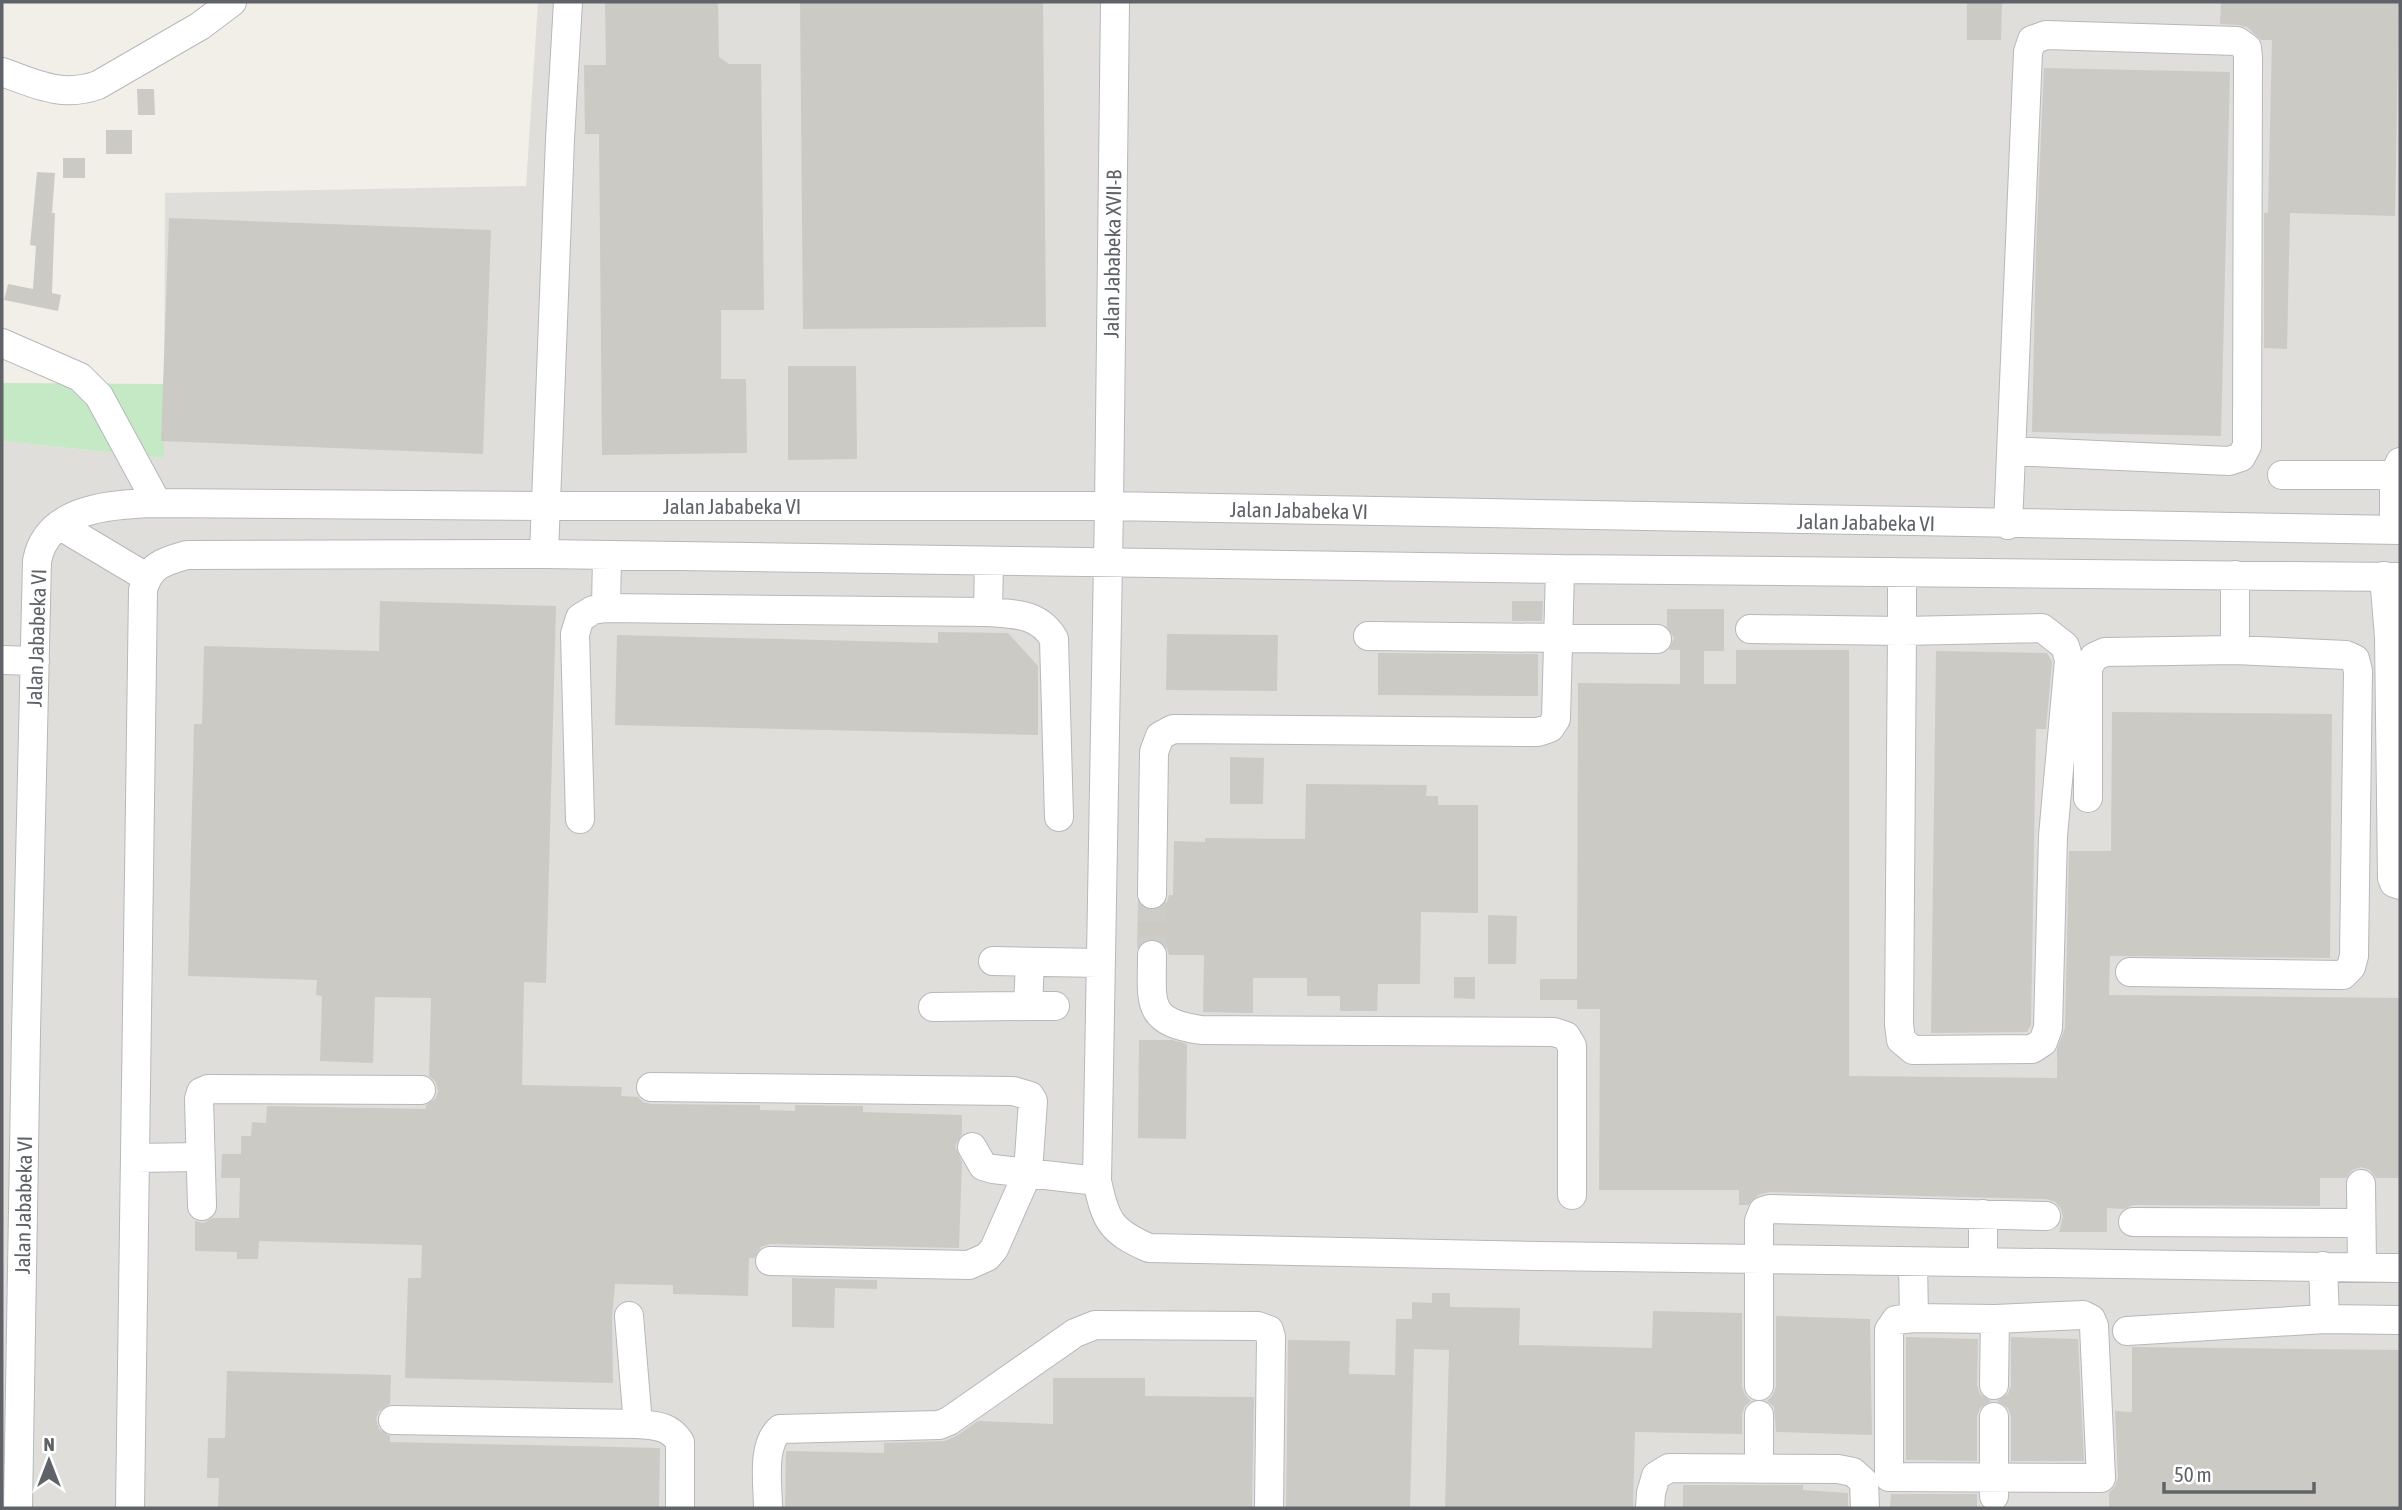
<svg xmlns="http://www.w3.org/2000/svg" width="2402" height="1510" font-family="'Asap Condensed',sans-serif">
  <rect width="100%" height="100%" fill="#f1efe8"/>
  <!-- industrial -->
  <path fill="#e0deda" d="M538,2H2400V1508H2V441L164,458L165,193L526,186Z"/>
  <!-- green -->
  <path fill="#c5e8c5" d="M2,383L165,384L164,458L2,441Z"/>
  <!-- building -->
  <path fill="#cccac5" d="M605,2H718L719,57L729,64H761L764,310H721V379H746L747,453L602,455L599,134H585L584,65H606Z
    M800,2H1043L1046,327L803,329Z
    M1967,2H2002L2001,40H1967Z
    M2221,2H2399L2395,216L2290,213L2287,349L2264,348V213H2268L2272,40H2261L2247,27L2238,25L2220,24Z
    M2044,68L2230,72L2221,436L2032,432L2036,249Z
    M137,89H154L155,115H138Z
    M106,130H132V154H106Z
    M63,158H85V178H63Z
    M37,172L55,173L52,213H55L52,293L61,295L58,311L4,300L8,284L33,289L36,246L30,245Z
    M169,218L491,230L483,454L161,441Z
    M788,366H856L857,459L788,460Z
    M380,601L556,606L546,983L524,982L522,1085L622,1087L621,1096L638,1097L643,1102L651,1104L760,1105V1110L795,1111V1105L863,1106V1112L962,1115V1134L955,1146L962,1162L959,1248L770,1244L761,1247L754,1258H749L748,1296L673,1294V1285L615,1284L612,1317L613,1383L405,1378L408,1278H421L422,1245L259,1241L258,1259H237V1252L195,1251V1221L203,1223L213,1218H239L240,1178H221L222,1154H241V1136H251L252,1122L266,1123L267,1106L426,1109V1105L436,1098L438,1091L436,1082L429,1076L431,998L375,997L373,1063L320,1061L322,996L316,995L317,980L188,976L194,724H202L204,646L379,651Z
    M1512,601H1543L1542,621H1512Z
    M1667,609H1724V651H1704V684H1736V650H1849V1076L2057,1078V1049L2065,1028L2069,851H2111L2112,712L2332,714L2330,958L2110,956L2109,995L2400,998V1178H2376L2370,1170L2361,1167L2352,1170L2346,1178H2320V1206L2133,1205L2124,1209L2107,1208V1232H2059L2063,1217L2061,1209L2055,1202L2046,1199L1770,1192L1758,1195L1748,1205H1739V1190H1599L1600,1009H1577V1000H1540V979H1577L1578,683L1680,684V650H1669L1674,638L1667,627Z
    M938,632L1008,633L1038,666V735L615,725L617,635L938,643Z
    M1167,634L1278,635L1277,691L1166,690Z
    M1936,651L2047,653L2052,662L2046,729H2036L2031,1025L2027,1032L1931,1033Z
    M1378,653L1538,654V696L1378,695Z
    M1230,757L1264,758L1263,804H1230Z
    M1306,784L1427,785L1426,796H1438V805H1478V913L1421,912L1420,984H1378L1377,1011H1340V996H1307V978H1253V1013L1203,1012L1204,955H1169L1166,946L1161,941L1153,938L1143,941L1137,948L1138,902L1144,909L1152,911L1161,908L1167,902L1169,895H1173L1174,841L1205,842V838L1305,839Z
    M1488,915L1517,916L1516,964H1488Z
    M1454,977H1475V999L1454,998Z
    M1139,1040H1172L1187,1044L1186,1139L1138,1138Z
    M792,1278L877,1280V1289L835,1288L834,1328L792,1327Z
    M1432,1293H1450V1307L1520,1308L1519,1345L1652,1348L1653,1311L1742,1313V1386L1745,1395L1751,1401L1745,1406L1742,1414V1434L1635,1432L1633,1508H1445L1449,1350L1414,1349L1410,1508H1286L1288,1340L1350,1341L1349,1374L1395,1375L1396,1319H1412V1302L1432,1303Z
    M1776,1316L1870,1319L1872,1435L1776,1432L1774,1407L1767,1401L1773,1395L1776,1386Z
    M1906,1337L1978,1339L1977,1385L1980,1394L1991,1401L1980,1408L1977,1416V1461L1906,1460Z
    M2011,1337L2078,1339L2084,1461H2011V1416L2008,1408L1997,1401L2008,1394L2011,1386Z
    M2132,1347L2400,1350V1508H2109V1493L2115,1486L2118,1477L2115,1411L2132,1412Z
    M227,1371L391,1375L390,1404L379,1411L376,1419L379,1429L390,1436V1442L660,1448L659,1508H218L219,1478H207L208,1438H225Z
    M1053,1378H1145V1396L1254,1397L1252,1508H785L786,1451L884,1453V1443L945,1441L958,1435L978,1421L1053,1424Z
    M1683,1485H1803V1490L1848,1493V1508H1683Z
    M1891,1494H1977V1508H1890Z"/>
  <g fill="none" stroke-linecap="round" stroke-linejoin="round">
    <!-- minor-tunnel -->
    <path stroke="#ccccc8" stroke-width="28" stroke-dasharray="28 14" stroke-linecap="butt" d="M1152,894V955"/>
    <!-- minor casing -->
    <g stroke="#b5b8bc" stroke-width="30">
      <path id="minor" d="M1115,2L1109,506L1097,1181C1106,1221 1110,1231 1149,1248L1539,1256L2400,1268
        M2,72C36,84 62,98 98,85L200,26L232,2
        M2,343L80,377L99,396L157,503
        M2282,475H2394
        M59,525L146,577
        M2008,525L2028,52L2032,40L2046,35L2237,41L2247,48L2248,58L2247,446L2241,457L2229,461L2012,451
        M2394,530V475L2400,462
        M544,554L560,139L568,2
        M2235,575V650
        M2384,576L2389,637L2392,878L2394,883L2400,885
        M606,608L607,556
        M988,612L989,561
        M1750,629L1902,631L2042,628L2065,646L2069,660L2053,836L2048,1028L2043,1042L2032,1049L1913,1050L1901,1040L1899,1024L1902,631V573
        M1368,636L1657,639
        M2,660L35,661
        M2088,798V668L2094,657L2105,652L2235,650L2346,655L2355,659L2358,671L2354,956L2351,967L2343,975L2130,972
        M580,819L575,634L580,618L593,610L606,608L988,612C1015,614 1039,613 1054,639L1059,817
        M1152,894L1154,752L1160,736L1173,729L1538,732L1550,728L1556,719L1560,569
        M1152,955C1152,1003 1145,1022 1201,1030L1554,1032L1566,1036L1572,1046V1195
        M993,961L1101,963
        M1028,1006H1055
        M933,1007L1028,1006L1030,962
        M651,1087L1013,1091L1030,1096L1033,1101L1028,1172L994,1249L987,1257L969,1265L770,1261
        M972,1147L983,1166L993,1169L1097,1181
        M135,1158L200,1157
        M2361,1184L2362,1267
        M202,1206L199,1099L201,1092L208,1089L421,1090
        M1983,1214V1261
        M2133,1222L2361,1223
        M1913,1262L1914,1318L1896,1320L1889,1330V1477L2101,1478L2094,1326L2091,1319L2083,1315L1995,1319L1914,1318
        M2323,1266L2325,1319
        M629,1316L638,1424C656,1426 669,1425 680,1442V1508
        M2127,1331L2325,1319L2400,1320
        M1994,1385L1995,1319
        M1759,1386V1221L1763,1211L1770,1209L2046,1216
        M1759,1415V1469
        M393,1420L638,1424
        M1994,1496V1417
        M18,1508L26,1032L37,561C47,507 113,504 157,503L546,506H1109L2400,530
        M130,1508L143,590C149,565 165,561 187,555L544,554L1560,569L2400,577
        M768,1508C768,1484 761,1446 780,1429L939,1425L949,1421L1075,1333L1095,1325L1258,1326L1269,1330L1271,1337L1269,1508
        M1650,1508L1651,1493L1656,1476L1669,1468L1838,1469L1853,1472L1864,1482L1865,1508"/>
    </g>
    <!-- minor -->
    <use href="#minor" stroke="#fff" stroke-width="28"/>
  </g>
  <g text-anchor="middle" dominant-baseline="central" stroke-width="5" stroke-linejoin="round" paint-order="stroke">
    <!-- street labels -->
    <g font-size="21" fill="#5f6368" stroke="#fff">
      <text transform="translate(1112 254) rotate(-89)">Jalan Jababeka XVII-B</text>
      <text x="732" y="506">Jalan Jababeka VI</text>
      <text transform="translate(1299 510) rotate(1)">Jalan Jababeka VI</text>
      <text transform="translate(1866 522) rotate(1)">Jalan Jababeka VI</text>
      <text transform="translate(36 638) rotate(-88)">Jalan Jababeka VI</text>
      <text transform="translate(23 1205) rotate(-89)">Jalan Jababeka VI</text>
    </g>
  </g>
  <!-- border -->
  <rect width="2402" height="1510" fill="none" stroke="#5f6368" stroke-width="7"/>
  <!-- north arrow -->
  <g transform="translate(49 1461)" stroke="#ffffff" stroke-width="5" paint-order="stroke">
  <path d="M0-5L12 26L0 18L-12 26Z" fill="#5f6368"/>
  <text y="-10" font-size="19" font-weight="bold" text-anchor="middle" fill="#5f6368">N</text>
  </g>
  <!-- scale -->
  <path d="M2164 1482v10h150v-10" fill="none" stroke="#5f6368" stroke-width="3.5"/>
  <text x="2174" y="1482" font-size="21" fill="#5f6368" stroke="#ffffff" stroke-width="5" paint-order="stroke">50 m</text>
</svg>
